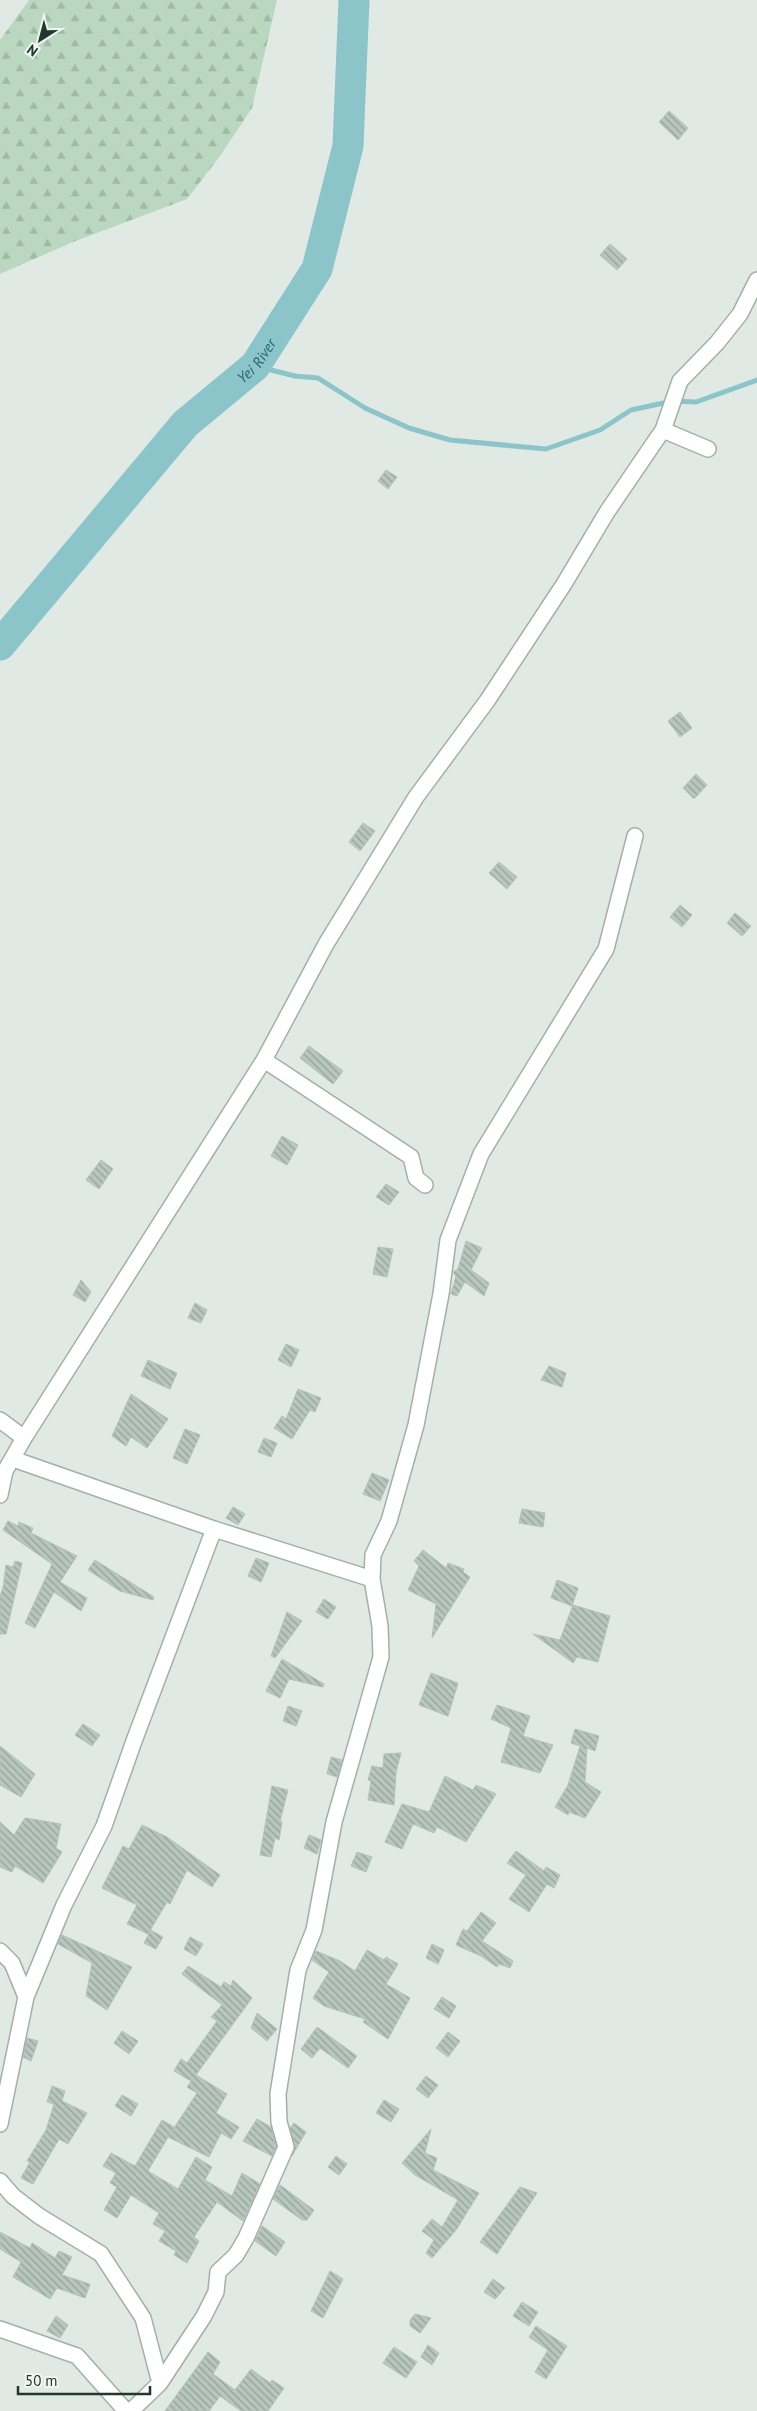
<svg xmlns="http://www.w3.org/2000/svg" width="757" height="2411" font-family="'PT Sans',sans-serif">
  <defs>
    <pattern id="forest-firs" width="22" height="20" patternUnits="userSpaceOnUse" patternTransform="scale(1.25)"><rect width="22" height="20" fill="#bad8c0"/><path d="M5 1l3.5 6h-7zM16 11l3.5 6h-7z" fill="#a0baa5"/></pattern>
    <pattern id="building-back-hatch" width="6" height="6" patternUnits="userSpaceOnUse" patternTransform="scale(1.25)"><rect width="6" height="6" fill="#b8c6c0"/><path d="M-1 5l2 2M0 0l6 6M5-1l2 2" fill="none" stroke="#95a29c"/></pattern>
  </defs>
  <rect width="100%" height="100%" fill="#e0e9e4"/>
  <!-- forest -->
  <path fill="url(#forest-firs)" d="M29,0H277L252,108L220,156L187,199L73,242L0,274V40Z"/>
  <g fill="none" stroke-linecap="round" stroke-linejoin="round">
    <!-- stream -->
    <path stroke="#8cc5c9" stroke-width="5" d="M255,366L295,376L318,378L365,408L409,428L450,440L546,449L600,430L631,410L673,401L696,402L757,380"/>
    <!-- river -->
    <path stroke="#8cc5c9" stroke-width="31" id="s1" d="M0,645L185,424L255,366L317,269L348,146L354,0"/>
  </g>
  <!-- building -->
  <path fill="url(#building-back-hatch)" stroke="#b3c2ba" d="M669,111L688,128L678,140L659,122Z
    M610,244L627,259L617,270L600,255Z
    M386,470L397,477L388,489L378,481Z
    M680,712L692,728L680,737L668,721Z
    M696,774L707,785L694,799L683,788Z
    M363,823L375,831L360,851L349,842Z
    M499,862L517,877L507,889L489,873Z
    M680,905L692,915L682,927L670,917Z
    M735,913L751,926L742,936L727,923Z
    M309,1046L343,1071L333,1084L300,1058Z
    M282,1136L298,1145L287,1165L271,1156Z
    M101,1160L113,1169L99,1189L86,1180Z
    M386,1184L399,1192L389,1205L376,1197Z
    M466,1241L482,1248L471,1270L489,1283L484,1296L465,1282L457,1296L451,1294L456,1276L453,1272L458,1269Z
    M378,1247L393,1249L387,1277L373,1274Z
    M81,1280L91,1292L85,1302L73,1295Z
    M195,1303L207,1310L201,1323L188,1318Z
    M286,1344L299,1350L291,1367L278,1360Z
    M148,1360L177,1373L170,1389L141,1376Z
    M549,1366L566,1373L562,1387L541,1380Z
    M298,1389L321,1398L315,1412L310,1410L292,1439L274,1428L282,1416L286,1419Z
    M131,1394L168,1419L147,1448L131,1437L126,1446L112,1436Z
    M185,1429L200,1435L187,1464L173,1458Z
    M264,1438L277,1443L271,1457L258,1452Z
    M372,1473L389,1480L380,1501L363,1494Z
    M233,1507L245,1514L238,1525L226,1518Z
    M522,1509L545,1513L543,1527L519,1523Z
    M8,1521L18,1526L19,1522L33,1528L31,1533L77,1556L60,1582L87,1598L81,1611L54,1592L35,1628L25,1623L52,1564L3,1530Z
    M423,1550L446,1568L448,1563L464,1569L463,1572L470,1577L432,1638L436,1604L408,1590L419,1566L414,1561Z
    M256,1558L269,1563L261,1582L248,1576Z
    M95,1560L154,1597L153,1600L120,1591L88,1570Z
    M15,1561L22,1563L6,1634H0V1596L3,1588L6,1565L13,1567Z
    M557,1580L578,1588L572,1606L551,1598Z
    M324,1599L336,1607L328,1619L316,1612Z
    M573,1605L610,1616L598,1662L577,1657L573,1663L533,1634L560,1640Z
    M287,1612L302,1621L275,1658L271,1656Z
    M282,1659L324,1684L323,1687L289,1679L280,1698L266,1691Z
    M431,1673L458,1683L448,1716L419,1705Z
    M497,1705L530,1716L523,1736L553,1745L540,1773L501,1762L511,1728L491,1719Z
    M288,1706L302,1711L296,1726L283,1721Z
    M83,1724L100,1735L92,1746L75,1735Z
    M575,1729L599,1736L595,1751L587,1748L585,1782L601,1792L585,1818L569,1812L568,1815L555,1807L568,1785L580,1746L571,1743Z
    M0,1746L35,1774L21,1797L0,1785Z
    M401,1753L396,1772L394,1805L368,1800L371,1781L368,1780L372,1766L383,1768L384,1754Z
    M331,1757L342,1760L337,1777L327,1774Z
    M445,1776L473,1790L476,1785L496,1794L466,1842L437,1827L434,1833L413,1824L402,1849L385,1842L402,1804L429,1812Z
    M272,1786L288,1790L280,1821L282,1822L279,1840L275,1838L271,1857L260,1855Z
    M25,1818L61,1824L56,1848L62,1852L43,1883L15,1866L12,1872L0,1867V1822L14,1835Z
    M142,1825L167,1837L220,1875L212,1887L187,1870L170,1904L167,1902L148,1934L127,1924L137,1905L102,1888L123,1846L129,1849Z
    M309,1835L321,1840L317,1854L304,1848Z
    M516,1851L544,1871L546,1867L560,1875L554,1888L547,1884L529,1912L509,1899L526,1875L507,1863Z
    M357,1852L372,1857L366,1872L351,1866Z
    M481,1912L496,1923L482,1941L513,1961L510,1968L499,1964L497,1967L481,1956L456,1945L463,1929L467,1931Z
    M151,1930L163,1937L156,1949L144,1943Z
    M62,1935L132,1967L107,2010L86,1996L92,1963L58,1944Z
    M190,1937L203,1944L196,1956L184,1949Z
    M432,1944L444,1950L438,1964L426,1958Z
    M367,1950L384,1960L386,1957L398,1964L386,1984L410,1998L388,2039L363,2022L365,2019L324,2006L313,1998L329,1972L312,1960L316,1951L340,1961L355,1971Z
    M188,1966L221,1987L224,1982L231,1986L233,1980L252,1998L196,2075L227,2094L216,2113L239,2127L231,2139L221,2133L209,2157L168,2137L197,2093L187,2087L192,2080L191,2081L174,2071L181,2059L187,2063L217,2021L211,2017L222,2005L182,1974Z
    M442,1997L456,2006L449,2018L434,2009Z
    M257,2013L277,2029L267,2041L251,2028Z
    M317,2027L357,2056L348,2068L320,2048L312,2058L301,2049Z
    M122,2031L138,2041L129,2054L114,2043Z
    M448,2032L460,2041L448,2057L436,2048Z
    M27,2038L38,2041L31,2061L23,2057Z
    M426,2076L438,2085L428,2098L416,2089Z
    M52,2086L65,2091L62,2101L87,2113L68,2144L59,2139L33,2184L21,2178L30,2162L27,2161L46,2130L54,2104L47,2102Z
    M122,2095L138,2104L131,2116L115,2106Z
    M384,2100L399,2109L391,2122L376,2113Z
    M257,2119L271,2127L276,2146L272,2156L243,2141Z
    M162,2120L174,2127L148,2171L178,2189L196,2157L212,2167L205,2180L232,2196L242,2173L260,2184L243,2221L217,2202L194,2237L199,2241L187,2263L174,2255L176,2251L159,2241L165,2231L153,2224L159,2213L131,2195L117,2218L104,2210L117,2187L110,2183L116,2173L103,2166L111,2153L135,2166Z
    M294,2123L306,2132L292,2156L295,2145L290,2128Z
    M431,2129L425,2153L437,2158L433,2170L479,2193L456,2230L432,2258L426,2253L434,2240L422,2231L432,2219L442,2227L458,2200L415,2175L402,2163Z
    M336,2156L347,2164L339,2175L328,2167Z
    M280,2185L314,2210L307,2220H302L273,2199Z
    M520,2187L537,2193L497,2254L480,2242Z
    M262,2226L285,2242L276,2256L255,2241Z
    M0,2232L30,2248L32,2243L55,2258L59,2251L72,2257L62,2275L90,2284L85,2298L57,2288L50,2299L13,2277L21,2262L0,2249Z
    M330,2271L343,2279L323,2318L311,2311Z
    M493,2279L505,2288L495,2299L484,2292Z
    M522,2302L538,2312L529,2326L513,2316Z
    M415,2314L431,2318L420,2333L410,2326V2320Z
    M56,2316L68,2325L60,2338L47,2331Z
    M536,2326L567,2346L546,2379L535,2372L548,2350L529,2337Z
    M428,2345L439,2353L432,2365L421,2357Z
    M394,2347L417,2362L406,2378L383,2363Z
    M208,2352L220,2362L213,2374L235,2390L251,2369L270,2383L272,2380L284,2388L268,2411H241L220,2396L209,2411H165Z"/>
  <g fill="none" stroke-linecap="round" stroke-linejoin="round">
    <!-- street casing -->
    <g stroke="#a3b0aa" stroke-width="18">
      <path id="street" d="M663,430L708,449
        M425,1185L416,1178L411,1157L264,1060L326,944L416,797L487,701L564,584L607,512L656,440L663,430L680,381L717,343L740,314L757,280
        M0,1420L24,1438
        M13,1459L214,1529L134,1741L104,1826L64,1905L26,1997
        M0,1495L5,1471L24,1438L264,1060
        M214,1529L372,1579
        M0,1951L12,1963L26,1997L0,2124
        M0,2181L13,2196L39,2216L101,2254L143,2318L160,2383
        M0,2329L77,2356L126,2411
        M131,2411L160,2383L204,2316L216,2292L218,2272L236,2255L246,2238L286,2147L279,2122L278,2094L298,1970L314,1930L334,1822L381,1657L380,1626L372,1579L373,1555L389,1521L416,1425L441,1294L448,1240L481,1154L606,949L635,836"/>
    </g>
    <!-- street -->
    <use href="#street" stroke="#fff" stroke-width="15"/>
  </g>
  <g text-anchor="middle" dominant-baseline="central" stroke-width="4" stroke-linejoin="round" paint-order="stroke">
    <!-- water labels -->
    <g font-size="15" font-style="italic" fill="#23676d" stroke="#f0f6f2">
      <text stroke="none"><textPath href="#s1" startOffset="384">Yei River</textPath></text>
    </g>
  </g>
  <!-- north arrow -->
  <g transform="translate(40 40) rotate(216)" stroke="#f0f6f2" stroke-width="4" paint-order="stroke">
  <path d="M0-4L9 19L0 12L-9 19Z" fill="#223730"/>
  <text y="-8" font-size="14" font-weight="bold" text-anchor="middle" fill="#223730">N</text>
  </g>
  <!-- scale -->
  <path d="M18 2386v8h132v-8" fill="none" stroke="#223730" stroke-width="2.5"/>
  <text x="25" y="2386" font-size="15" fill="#223730" stroke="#f0f6f2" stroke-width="4" paint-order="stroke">50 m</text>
</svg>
